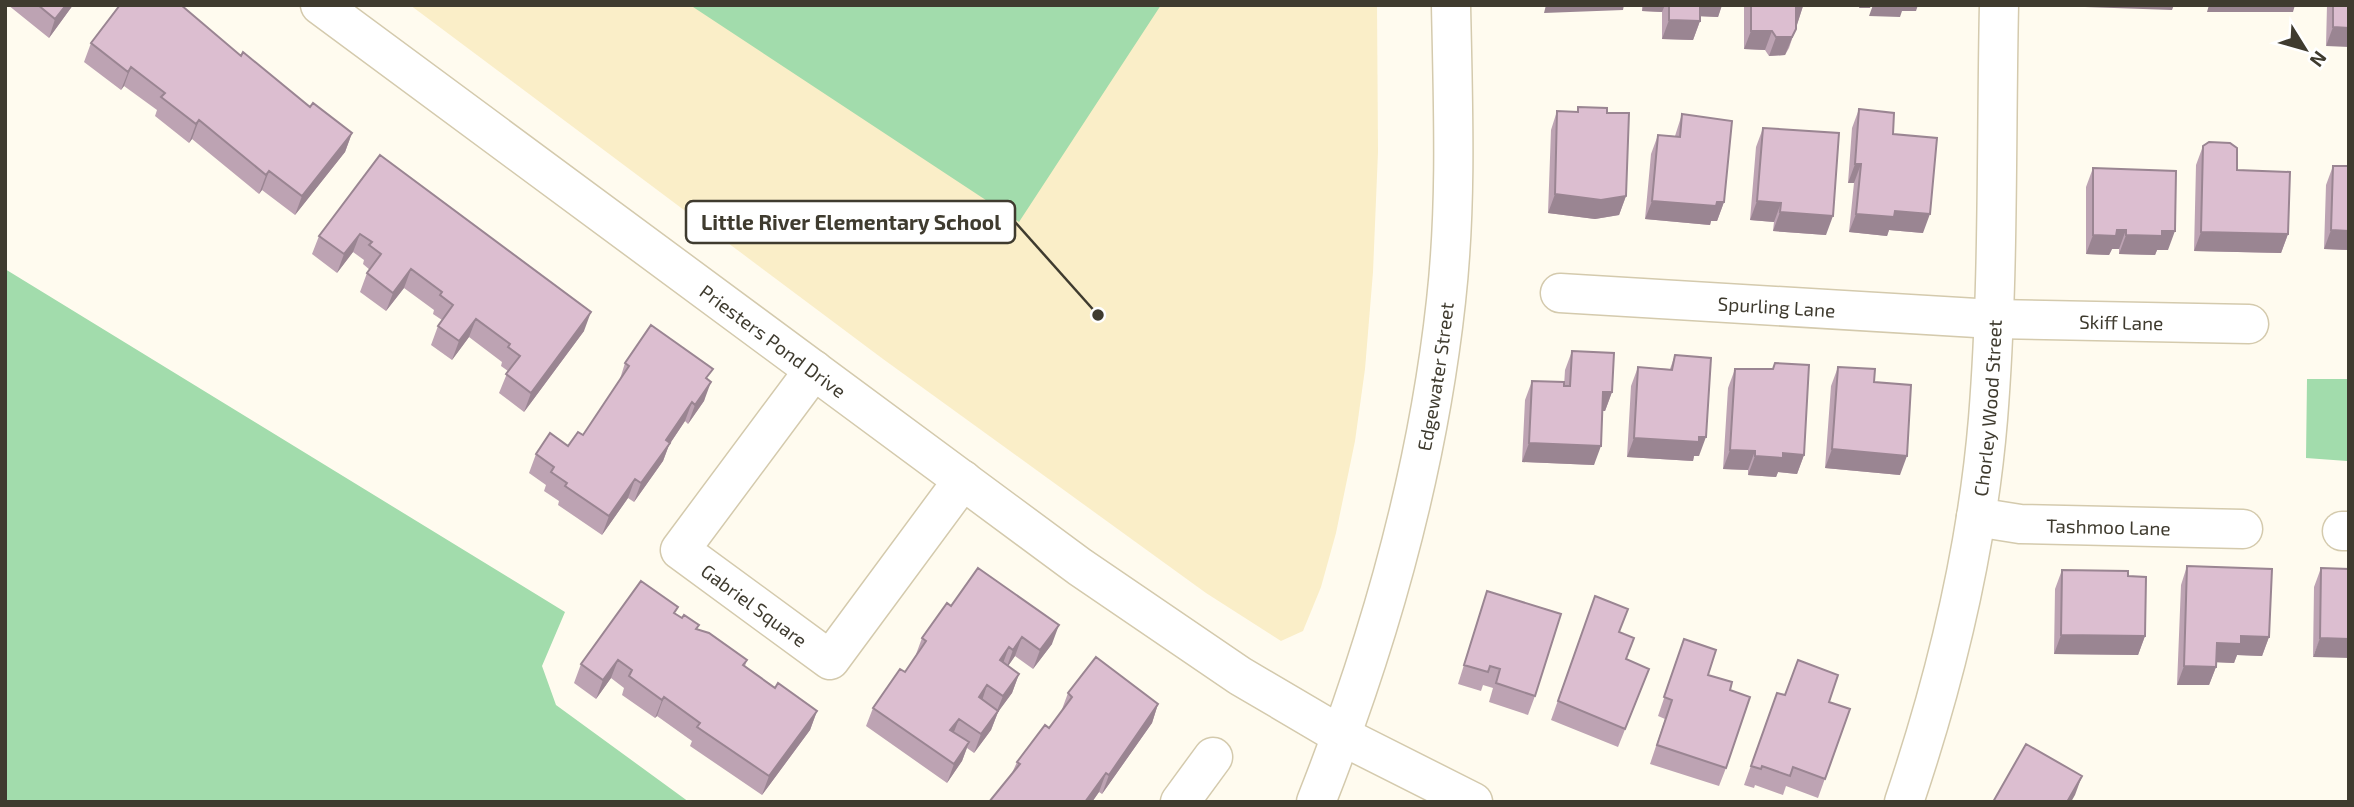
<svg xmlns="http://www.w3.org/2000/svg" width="2354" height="807" font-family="'Exo 2',sans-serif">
  <rect width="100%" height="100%" fill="#fffbef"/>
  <!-- built -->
  <path fill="#faeec8" d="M410,5H1377L1378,152L1373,272L1365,369L1355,441L1336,533L1321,587L1303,631L1281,641L1206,593L883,359Z"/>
  <!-- green -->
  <path fill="#a2dcac" d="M690,5H1161L1019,222Z
    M5,269L565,612L542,666L556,705L689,802H5Z
    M2307,379H2349L2347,461L2306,458Z"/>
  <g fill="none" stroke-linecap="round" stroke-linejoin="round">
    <!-- minor casing -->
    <g stroke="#d4caad" stroke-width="41">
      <g id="minor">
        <path id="s1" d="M320,5L1080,567L1240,676L1342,736L1473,802"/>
        <path id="s2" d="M1560,293L1993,319L2249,324"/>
        <path id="s3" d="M814,370L680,550L830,660L963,480"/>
        <path id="s4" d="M1976,517L2020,524L2243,529"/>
        <path d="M2342,531H2349"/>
        <path d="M1180,802L1213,757"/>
        <path id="s5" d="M1904,802C1946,678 1977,550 1988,419C1999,282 1996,143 1999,5"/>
      </g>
    </g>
    <!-- tertiary casing -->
    <g stroke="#d4caad" stroke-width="41">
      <g id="tertiary">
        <path id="s6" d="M1316,802C1380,640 1427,475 1446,301C1457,203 1453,104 1451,5"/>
      </g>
    </g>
    <!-- minor -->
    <use href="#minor" stroke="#fff" stroke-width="38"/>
    <!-- tertiary -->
    <use href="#tertiary" stroke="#fff" stroke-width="38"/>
  </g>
  <!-- wall -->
  <path fill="#bda3b3" d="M8,5H73L49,38Z
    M1642,5H1722L1718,17L1700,16V21L1693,40L1662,39V12L1642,11Z
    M1744,5H1820L1803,6L1789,48L1785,55L1769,56L1765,50L1744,49Z
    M2327,5H2349L2326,46Z
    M91,43L241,56L310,107L352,133L345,152L295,215L262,190L259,194L192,139L189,143L155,116L157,110L124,86L121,90L84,62Z
    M1578,107L1607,113L1626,196L1619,215L1595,219L1548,213L1551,130L1557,111L1577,112Z
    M1859,109L1893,134L1923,233L1889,230L1887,236L1849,232L1854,183H1848L1852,128Z
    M1682,114L1724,202L1717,221H1711L1710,225L1645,219L1651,154L1658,135L1675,136Z
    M1763,128L1826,235L1773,231L1774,222L1750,220L1756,147Z
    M2203,146L2237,170L2288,234L2281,253L2194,251L2196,165Z
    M380,155L584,331L524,412L499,393L508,371L501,366L502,362L469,337L452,360L431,345L438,326L442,320L433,314L434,310L404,288L386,311L360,292L367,273L370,270L363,264L364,260L353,252L337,273L312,254L319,236Z
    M2333,166H2349V250L2324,249L2326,185Z
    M2093,168L2168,250H2157L2155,255L2119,254V249H2112L2109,255L2086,254V187Z
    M1572,351L1612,392L1605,411H1602L1594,465L1522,462L1525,400L1532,381L1564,386L1565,370Z
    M1675,355L1699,456H1694L1693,461L1627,457L1631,386L1638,367L1670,369Z
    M625,363L709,380L704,401L688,424L685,421L669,445L663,461L634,502L628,498L602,535L558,505L559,501L544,491L546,485L529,473L536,454L568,446L583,435L619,382Z
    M1838,367L1874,382L1900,475L1825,468L1831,386Z
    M1735,369L1804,455L1797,474L1778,472L1776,477L1748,475V470L1723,469L1728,388Z
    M2187,566L2269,637L2262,656L2237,655L2234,663L2216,662V667L2209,685H2177L2181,585Z
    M2321,568L2349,569L2313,657L2314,587Z
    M2062,570L2145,636L2138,655L2054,654L2055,589Z
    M1487,591L1535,696L1528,715L1489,702L1493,688L1483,685L1481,691L1458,684Z
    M1595,596L1620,632L1626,659L1642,687L1618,747L1551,720Z
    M951,606L1052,644L1033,669L1015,656L1008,666L1019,674L1012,693L998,712L991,730L974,753L967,748L962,761L947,783L866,726L873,708L905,672L915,657L922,638Z
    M675,613L697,629L747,660L745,666L775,688L817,711L810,730L762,795L690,746L692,741L657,716L655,718L622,695L624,688L611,678L596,699L574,683L581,664Z
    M1684,639L1708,675L1730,690L1726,768L1719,786L1650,764L1665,719L1658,716Z
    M1068,693L1158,704L1152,723L1102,794L1099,792L1092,802H989L1012,773L1017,762L1049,728L1061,712Z
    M1777,693L1785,695L1829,702L1850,709L1818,798L1786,786L1783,795L1755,785L1754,788L1744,785Z"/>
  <!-- shaded-wall -->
  <path fill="#9a8592" d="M66,5H73L49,38L55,19Z
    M1546,5H1624L1623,10L1544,13Z
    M1644,5H1665L1662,12L1642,11Z
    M1697,5H1722L1718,17L1694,16Z
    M1860,5H1871L1870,8H1859Z
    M1873,5H1918L1916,11H1902L1900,17L1869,16Z
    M2086,5H2174L2172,10L2085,7Z
    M2209,5H2295L2293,12H2207Z
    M1796,6H1803L1797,25H1789Z
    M1669,20L1700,21L1693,40L1662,39Z
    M2333,27L2349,28V47L2326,46Z
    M1796,29L1785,55L1769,56L1776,37Z
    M1751,31H1772L1765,50L1744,49Z
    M131,67L124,86L121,90L128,72Z
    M199,120L192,139L189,143L196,124Z
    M352,133L345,152L295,215L302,196Z
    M1855,164H1861L1854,183H1848Z
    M269,171L262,190L259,194L266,175Z
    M1555,194L1626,196L1619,215L1595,219L1548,213Z
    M1652,201L1717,202H1724L1717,221H1711L1710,225L1645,219Z
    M1757,201L1781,203L1774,222L1750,220Z
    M1895,211L1930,214L1923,233L1889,230L1887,236L1849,232L1856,214Z
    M1780,212L1833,216L1826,235L1773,231Z
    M2117,230H2126L2119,249H2112L2109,255L2086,254L2093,235Z
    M2331,230L2349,231V250L2324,249Z
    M2162,231H2175L2168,250H2157L2155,255L2119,254L2126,235Z
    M2201,232L2288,234L2281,253L2194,251Z
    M360,234L353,252L337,273L344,254Z
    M411,269L404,288L386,311L393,293Z
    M591,312L584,331L524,412L531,393Z
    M476,319L469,337L452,360L459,341Z
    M711,382L704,401L688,424L695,405Z
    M1603,392H1612L1605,411H1596Z
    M692,402L685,421L669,445L663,461L634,502L641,483L666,440Z
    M1699,437H1706L1699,456H1694L1693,461L1627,457L1634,438Z
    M1529,443L1601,446L1594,465L1522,462Z
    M1832,449L1907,456L1900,475L1825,468Z
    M1730,450L1755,451L1748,470L1723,469Z
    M1783,453L1804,455L1797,474L1778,472L1776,477L1748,475L1755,456Z
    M635,479L628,498L602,535L609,516Z
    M1059,625L1052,644L1033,669L1040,650Z
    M2061,635L2145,636L2138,655L2054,654Z
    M2241,636L2269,637L2262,656L2237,655L2234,663L2210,662L2217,643Z
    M1022,637L1015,656L1006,669L1013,650Z
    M2320,638L2349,639V658L2313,657Z
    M1009,647L1002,666L1000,660Z
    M618,660L611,678L596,699L603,680Z
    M2184,666L2216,667L2209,685H2177Z
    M1019,674L1012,693L998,712L991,730L974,753L981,734L996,713L1003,696Z
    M987,685L981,704L979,697Z
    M664,697L657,716L655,718L662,700Z
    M1158,704L1152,723L1102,794L1109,775Z
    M817,711L810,730L762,795L769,776Z
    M959,719L952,737L950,730Z
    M969,742L962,761L947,783L954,764Z
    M1106,773L1099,792L1092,802H1085Z
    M2082,776L2075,795L2071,802H2067Z"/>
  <!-- building -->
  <path fill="#dcbed0" stroke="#9a8592" stroke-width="2" d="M38,5H66L55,19Z
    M120,5H181L241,56L243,52L310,107L313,103L352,133L302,196L269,171L266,175L199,120L196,124L161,97L165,93L131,67L128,72L91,43Z
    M1669,5H1700V21L1669,20Z
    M1751,5H1803V6H1796V29L1792,37H1776L1772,31H1751Z
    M2333,5H2349V28L2333,27Z
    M1578,107L1607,108V113H1629L1626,196L1601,200L1555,194L1557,111L1578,112Z
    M1859,109L1894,113L1893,134L1937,138L1930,214L1895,211L1894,217L1856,214L1861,164H1855Z
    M1682,114L1732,121L1724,202H1717L1716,206L1652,201L1658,135L1680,137Z
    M1763,128L1839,133L1833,216L1780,212L1781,203L1757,201Z
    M2209,142L2230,143L2237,148V170L2290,172L2288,234L2201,232L2203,146Z
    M380,155L591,312L531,393L506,374L520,356L508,347L510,344L476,319L459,341L438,326L453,305L440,295L442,292L411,269L393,293L367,273L381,254L369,245L372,242L360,234L344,254L319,236Z
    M2333,166H2349V231L2331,230Z
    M2093,168L2176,171L2175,231H2162V236L2126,235V230H2117L2116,236L2093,235Z
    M651,325L713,369L706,378L711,382L695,405L692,402L666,440L670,443L641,483L635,479L609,516L565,486L567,483L551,472L554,467L536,454L550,433L568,446L578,432L583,435L629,366L625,363Z
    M1572,351L1614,353L1612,392H1603L1601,446L1529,443L1532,381L1564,382V386H1570Z
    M1675,355L1711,358L1706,437H1699V442L1634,438L1638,367L1672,370Z
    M1775,363L1809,365L1804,455L1783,453V458L1755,456V451L1730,450L1735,369H1773Z
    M1838,367L1875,369L1874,382L1911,385L1907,456L1832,449Z
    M2187,566L2272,569L2269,637L2241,636V644L2217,643L2216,667L2184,666Z
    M978,568L1059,625L1040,650L1022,637L1013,650L1009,647L1000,660L1019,674L1003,696L987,685L979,697L998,711L981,734L959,719L950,730L969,742L954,764L873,708L900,669L905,672L926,641L922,638L947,603L951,606Z
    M2321,568L2349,569V639L2320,638Z
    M2062,570L2128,571V576L2146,577L2145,636L2061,635Z
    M641,581L678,607L674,613L682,618L684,615L699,625L696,629L709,633L747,660L743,665L775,688L778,683L817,711L769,776L697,727L700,723L664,697L662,700L629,676L632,670L618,660L603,680L581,664Z
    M1487,591L1561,614L1535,696L1496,683L1500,669L1490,666L1488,672L1464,665Z
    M1595,596L1628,609L1619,632L1634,638L1626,659L1649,669L1625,729L1558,701Z
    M1684,639L1716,650L1708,675L1732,682L1730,690L1750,697L1726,768L1657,745L1672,700L1664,697Z
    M1096,657L1158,704L1109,775L1106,773L1085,802H989L1020,764L1017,762L1045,725L1049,728L1072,697L1068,693Z
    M1798,660L1838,675L1829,702L1850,709L1825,779L1793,767L1790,776L1762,766L1761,769L1751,766L1777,693L1785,695Z
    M2026,744L2082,776L2067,802H1993Z"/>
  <g text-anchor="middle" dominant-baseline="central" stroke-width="5" stroke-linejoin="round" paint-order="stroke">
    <!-- street labels -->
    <g font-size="19" fill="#3f3b2f" stroke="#fff">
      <text stroke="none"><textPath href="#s2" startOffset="217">Spurling Lane</textPath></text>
      <text stroke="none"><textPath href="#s2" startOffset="562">Skiff Lane</textPath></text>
      <text stroke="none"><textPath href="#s1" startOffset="564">Priesters Pond Drive</textPath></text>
      <text stroke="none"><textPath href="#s6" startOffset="443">Edgewater Street</textPath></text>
      <text stroke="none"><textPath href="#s5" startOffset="404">Chorley Wood Street</textPath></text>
      <text stroke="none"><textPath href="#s4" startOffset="133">Tashmoo Lane</textPath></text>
      <text stroke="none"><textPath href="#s3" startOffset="317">Gabriel Square</textPath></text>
    </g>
  </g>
  <!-- callouts -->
  <path fill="none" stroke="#3f3b2f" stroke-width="2.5" d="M1098 315L1015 222"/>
  <circle fill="#3f3b2f" stroke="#fff" stroke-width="2.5" cx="1098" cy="315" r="7"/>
  <rect fill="#fff" stroke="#3f3b2f" stroke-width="2.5" x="686" y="201" width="329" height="42" rx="7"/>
  <g font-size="21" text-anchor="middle" font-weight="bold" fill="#3f3b2f">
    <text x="851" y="230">Little River Elementary School</text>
  </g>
  <!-- border -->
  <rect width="2354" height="807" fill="none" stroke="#3f3b2f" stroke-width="14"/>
  <!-- north arrow -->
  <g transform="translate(2305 49) rotate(127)" stroke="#ffffff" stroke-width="5" paint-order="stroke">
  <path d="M0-5L12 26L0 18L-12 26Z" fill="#3f3b2f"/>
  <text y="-10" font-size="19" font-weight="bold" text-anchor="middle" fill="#3f3b2f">N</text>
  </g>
</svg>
